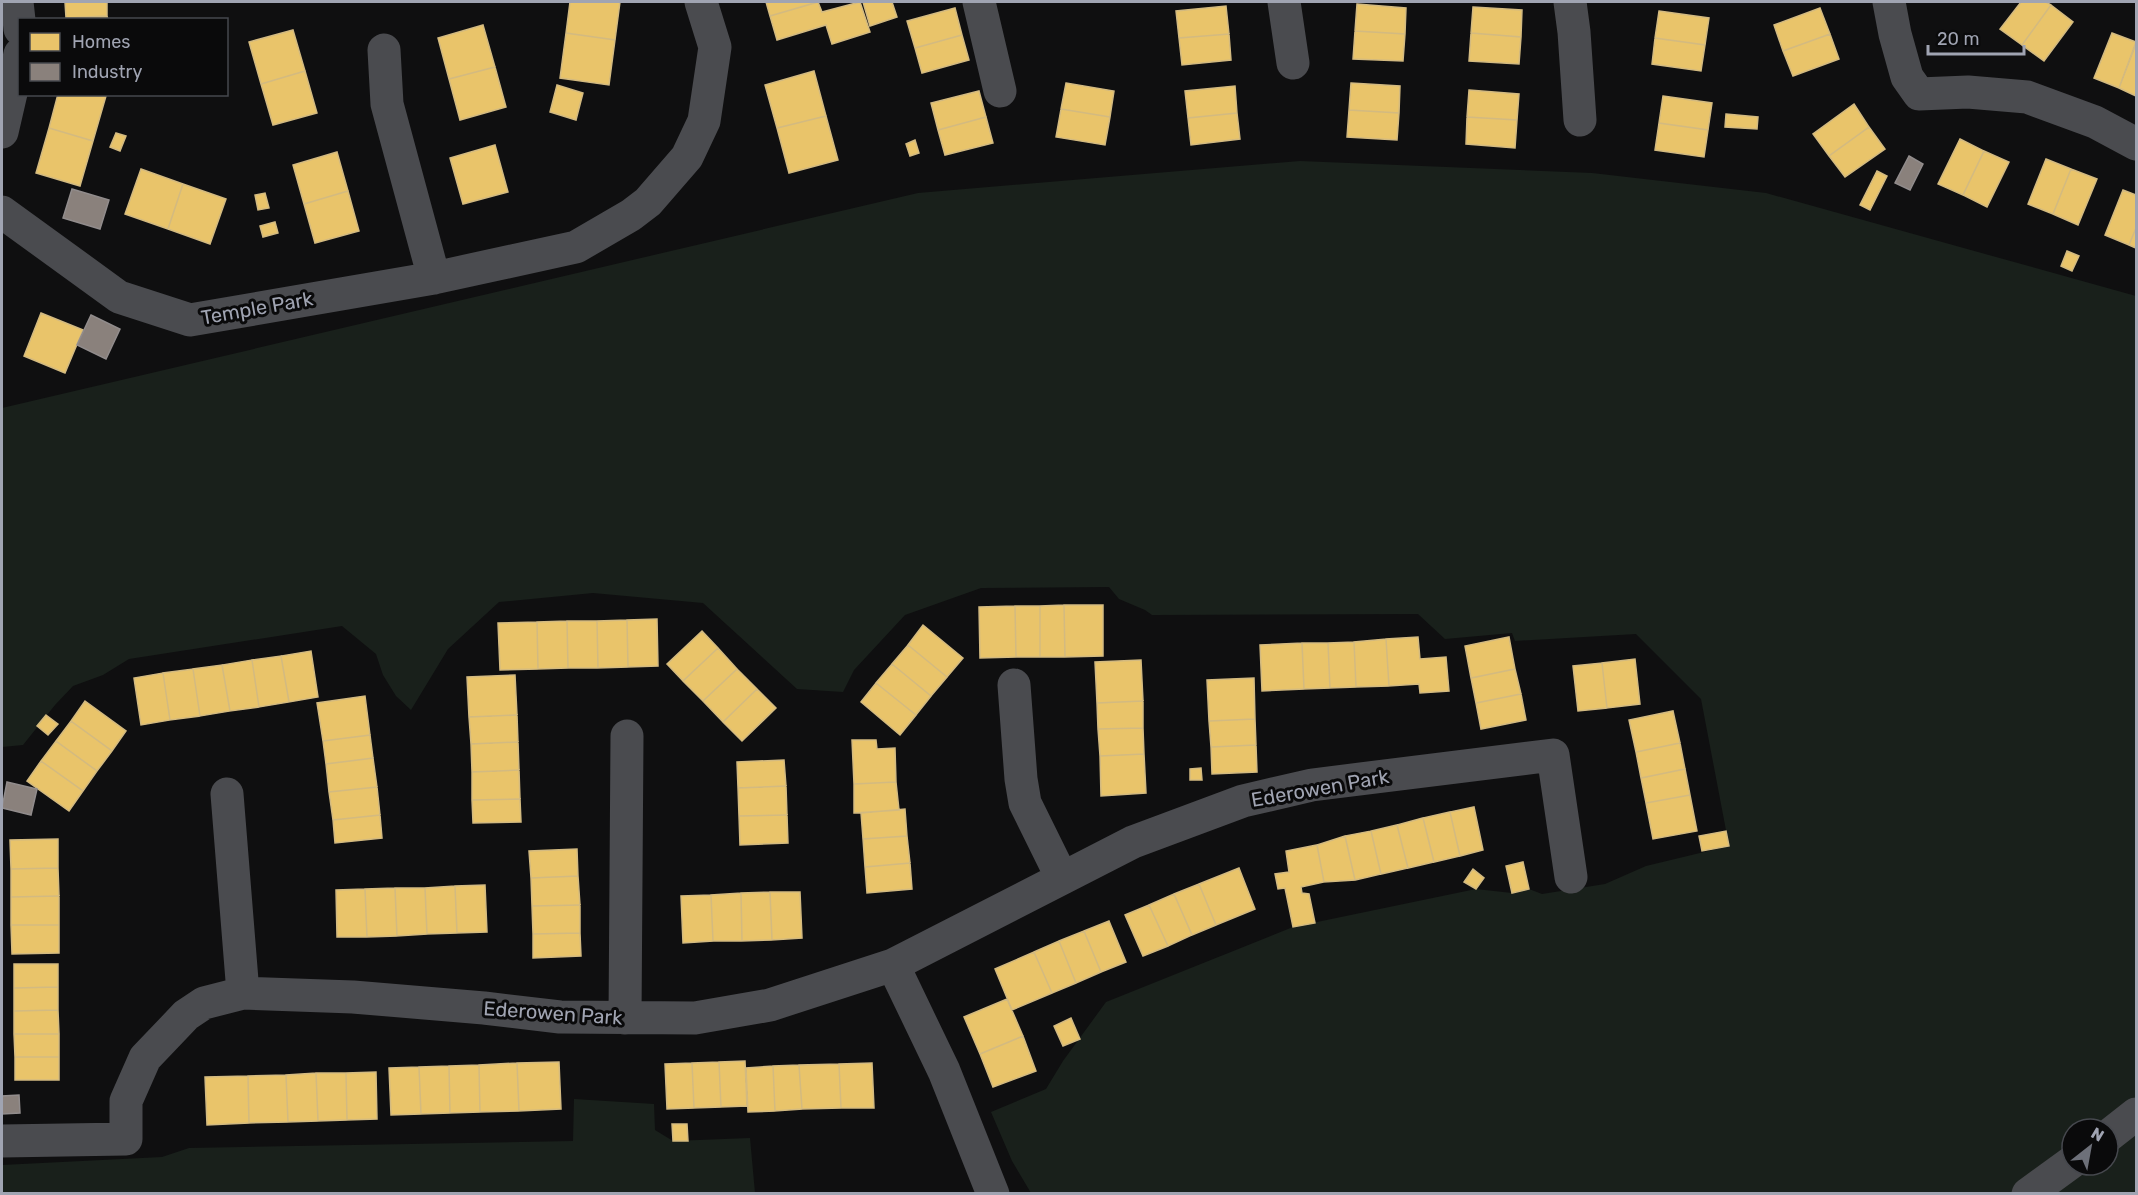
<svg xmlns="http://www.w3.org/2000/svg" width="2138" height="1195" font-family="Rubik,sans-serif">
  <rect width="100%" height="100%" fill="#0f0f10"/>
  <!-- green -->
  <path fill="#19201b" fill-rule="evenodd" d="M1300,161L1592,173L1766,193L2136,296V1193H1031L1012,1161L991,1112L1046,1089L1063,1061L1106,1002L1293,927L1476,889L1512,893L1529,889L1542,894L1605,884L1646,866L1729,846L1701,699L1636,634L1515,641L1512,633L1445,639L1418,614L1152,615L1145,610L1119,599L1109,587L981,588L905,615L854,670L843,692L797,689L703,603L593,593L499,602L448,649L411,710L396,696L383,675L376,654L342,626L129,659L103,675L73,686L55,705L23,745L2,747V408L918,193ZM2072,1129H2108V1165H2072Z
    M574,1099L654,1104L655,1130L673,1141L750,1138L755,1193L2,1194V1165L162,1157L189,1148L573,1141Z"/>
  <!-- homes -->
  <path fill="#e9c46a" stroke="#d3ba80" stroke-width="1.5" d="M65,2H107V16L66,18Z
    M570,2H620L615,40L566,33Z
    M766,2H818L770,16Z
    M818,2L822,12L860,2L870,32L832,44L826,25L777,40L770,16Z
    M863,2H892L897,17L870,26Z
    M2021,2H2046L2051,5L2022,45L2000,29Z
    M1357,4L1406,8L1405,34L1355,31Z
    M2051,5L2073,22L2044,61L2022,45Z
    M1226,6L1229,34L1179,38L1176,11Z
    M1473,7L1522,10L1521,37L1471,33Z
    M955,8L962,35L915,48L907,21Z
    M1820,8L1830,34L1783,51L1774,25Z
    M1659,11L1709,18L1705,45L1655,38Z
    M107,16L108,20H66V18Z
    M483,25L495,67L449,79L438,38Z
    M293,30L305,71L261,84L249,42Z
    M1355,31L1405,34L1403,61L1353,59Z
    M566,33L615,40L609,85L560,78Z
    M1471,33L1521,37L1519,64L1469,61Z
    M2112,33L2136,42L2119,88L2094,78Z
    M1229,34L1231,60L1182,65L1179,38Z
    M1830,34L1839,59L1793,76L1783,51Z
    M962,35L969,60L922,73L915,48Z
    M1655,38L1705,45L1701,71L1652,64Z
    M2136,44V96L2119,88Z
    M495,67L506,107L460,120L449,79Z
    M305,71L317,113L273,125L261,84Z
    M814,71L826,116L777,128L765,85Z
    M1066,83L1114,91L1110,117L1061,109Z
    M1351,83L1400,86L1399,113L1349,110Z
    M557,85L583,93L576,120L550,112Z
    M1235,86L1237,113L1188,118L1185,91Z
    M1469,90L1519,94L1517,120L1467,117Z
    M979,91L986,117L938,130L931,103Z
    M58,94L106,96L93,141L49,128Z
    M1663,96L1712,103L1708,130L1659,123Z
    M1854,104L1869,127L1829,156L1813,134Z
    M1061,109L1110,117L1105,145L1056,137Z
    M1349,110L1399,113L1397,140L1347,137Z
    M1237,113L1240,139L1191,145L1188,118Z
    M1726,114L1758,117L1757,129L1725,127Z
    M826,116L838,160L789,173L777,128Z
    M986,117L993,143L945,155L938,130Z
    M1467,117L1517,120L1515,148L1466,144Z
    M1659,123L1708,130L1704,157L1655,150Z
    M1869,127L1885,149L1845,177L1829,156Z
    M49,128L93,141L80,186L36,173Z
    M116,133L126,136L120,151L110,147Z
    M1960,139L1984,151L1963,195L1938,184Z
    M915,140L919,153L910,156L906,144Z
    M495,145L508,192L463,204L450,158Z
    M1984,151L2009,162L1987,207L1963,195Z
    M337,152L348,191L304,204L293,165Z
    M2046,159L2071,169L2053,214L2028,204Z
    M141,169L183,184L168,229L125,214Z
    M2071,169L2097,179L2078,225L2053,214Z
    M1877,171L1887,176L1870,210L1860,205Z
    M183,184L226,199L210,244L168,229Z
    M2123,190L2136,195V228L2129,245L2105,235Z
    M348,191L359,231L315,243L304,204Z
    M265,193L269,208L258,210L255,195Z
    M275,222L278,233L263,237L260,226Z
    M2136,228V248L2129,245Z
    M2067,251L2079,256L2072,271L2061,266Z
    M41,313L83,330L65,373L24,356Z
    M1064,605H1103V656L1065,657Z
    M1064,605L1065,657H1040V606Z
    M1015,606H1040V657H1016Z
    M1015,606L1016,657L980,658L979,607Z
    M657,619L658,666L628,667L627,620Z
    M627,620L628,667L598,668L597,621Z
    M567,621H597L598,668H568Z
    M567,621L568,668L538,669L537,622Z
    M537,622L538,669L500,670L498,623Z
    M923,625L963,658L947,677L908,645Z
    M702,631L718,648L683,681L667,664Z
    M1418,637L1420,659L1446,657L1449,691L1420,693L1419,684L1389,686L1386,639Z
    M1509,637L1515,669L1471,678L1465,646Z
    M1386,639L1389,686L1356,687L1354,642Z
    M1354,642L1356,687L1330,688L1328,643Z
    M1302,643L1304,689L1262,691L1260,645Z
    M1302,643H1328L1330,688L1304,689Z
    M908,645L947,677L931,696L892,664Z
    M718,648L737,669L703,701L683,681Z
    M311,651L318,697L289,702L281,656Z
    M281,656L289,702L259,707L252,660Z
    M1635,659L1640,704L1607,708L1602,663Z
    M252,660L259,707L230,711L222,665Z
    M1141,660L1143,701L1097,703L1095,662Z
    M1602,663L1607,708L1578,711L1573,666Z
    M892,664L931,696L916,715L876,683Z
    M222,665L230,711L200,716L193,669Z
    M193,669L200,716L170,720L163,673Z
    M737,669L757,689L723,722L703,701Z
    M1515,669L1521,694L1476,703L1471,678Z
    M163,673L170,720L141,725L134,678Z
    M515,675L517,715L469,717L467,677Z
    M1254,678L1255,719L1209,721L1207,680Z
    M876,683L916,715L900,735L861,702Z
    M757,689L776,708L742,741L723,722Z
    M1521,694L1526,720L1481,729L1476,703Z
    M365,696L370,735L323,741L317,703Z
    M85,701L126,731L112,751L71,721Z
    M1143,701V728L1098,729L1097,703Z
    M1673,711L1680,743L1636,752L1629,720Z
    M46,715L58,724L48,735L37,726Z
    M517,715L518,742L471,744L469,717Z
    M1255,719L1256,745L1211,747L1209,721Z
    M71,721L112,751L97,771L56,741Z
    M1143,728L1144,754L1100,756L1098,729Z
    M370,735L373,758L326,764L323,741Z
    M852,740H876L877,749L895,748L896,782L854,784Z
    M56,741L97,771L83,791L41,761Z
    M518,742L519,770L472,772L471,744Z
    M1680,743L1685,769L1641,778L1636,752Z
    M1256,745L1257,772L1212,774L1211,747Z
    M1144,754L1146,793L1101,796L1100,756Z
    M373,758L377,787L329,792L326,764Z
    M784,760L786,786L738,788L737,762Z
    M41,761L83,791L69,811L27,781Z
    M1201,768L1202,780H1190V769Z
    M1685,769L1690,795L1646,803L1641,778Z
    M519,770L520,799L472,800V772Z
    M896,782L899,810L854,813V784Z
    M786,786L787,815L739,816L738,788Z
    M377,787L380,815L333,820L329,792Z
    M1690,795L1697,831L1653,839L1646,803Z
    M520,799L521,822L473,823L472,800Z
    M1474,807L1483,850L1460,856L1450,812Z
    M905,809L907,836L863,839L861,813Z
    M1450,812L1460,856L1434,862L1423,818Z
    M380,815L382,838L335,843L333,820Z
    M787,815L788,843L740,845L739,816Z
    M1423,818L1434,862L1408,868L1397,825Z
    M1397,825L1408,868L1381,874L1371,831Z
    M1371,831L1381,874L1355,880L1345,836Z
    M1726,831L1729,846L1702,851L1699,836Z
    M907,836L910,863L865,867L863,839Z
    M1345,836L1355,880L1324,882L1317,845Z
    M58,839V868L11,869L10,840Z
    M1317,845L1324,882L1301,887L1302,893L1309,894L1315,923L1293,927L1285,888L1278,889L1275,874L1289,872L1286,851Z
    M577,849L578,876L531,878L529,851Z
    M1523,862L1529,889L1512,893L1506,866Z
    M910,863L912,889L867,893L865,867Z
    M58,868L59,896L11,897V869Z
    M1239,868L1255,909L1216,925L1199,884Z
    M1473,869L1484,878L1476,889L1464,882Z
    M578,876L580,905L532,906L531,878Z
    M1199,884L1216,925L1192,935L1174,894Z
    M485,885L487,932L457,933L455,886Z
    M455,886L457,933L427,934L425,888Z
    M395,888L397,936L367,937L365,889Z
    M395,888H425L427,934L397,936Z
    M365,889L367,937H337L336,890Z
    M770,892L772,940L742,941L741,893Z
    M770,892H800L802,938L772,940Z
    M741,893L742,941H713L711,895Z
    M1174,894L1192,935L1168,946L1149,905Z
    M711,895L713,941L683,943L681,896Z
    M59,896V925H11V897Z
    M580,905V933L533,934L532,906Z
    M1149,905L1168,946L1143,956L1125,915Z
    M1109,921L1126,962L1101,972L1084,931Z
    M11,925H59V953L12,954Z
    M1084,931L1101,972L1076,983L1059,941Z
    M580,933L581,956L533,958V934Z
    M1059,941L1076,983L1052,993L1034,952Z
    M1034,952L1052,993L1012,1010L995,969Z
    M14,964H58V987L14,988Z
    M58,987V1010L14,1011V988Z
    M1007,999L1023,1036L980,1054L964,1017Z
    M58,1010L59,1034H14V1011Z
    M1071,1018L1080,1039L1063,1046L1054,1026Z
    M14,1034H59V1057H15Z
    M1023,1036L1036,1071L993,1087L980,1054Z
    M15,1057H59V1080H15Z
    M745,1061L747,1106L721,1107L719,1062Z
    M559,1062L561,1109L519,1111L517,1063Z
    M719,1062L721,1107L694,1108L692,1063Z
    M517,1063L519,1111L480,1112L479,1065Z
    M692,1063L694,1108L667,1109L665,1064Z
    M872,1063L874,1108H841L839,1064Z
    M839,1064L841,1108L802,1109L799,1065Z
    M479,1065L480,1112L450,1113L449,1066Z
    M799,1065L802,1109L775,1111L773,1066Z
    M449,1066L450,1113L421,1114L419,1067Z
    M773,1066L775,1111L748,1112L746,1068Z
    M419,1067L421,1114L391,1115L389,1068Z
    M376,1072L377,1119L347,1120L346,1073Z
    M316,1073H346L347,1120L318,1121Z
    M316,1073L318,1121L288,1122L286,1075Z
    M286,1075L288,1122L249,1123L248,1076Z
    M248,1076L249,1123L207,1125L205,1077Z
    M672,1124H687L688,1141H673Z"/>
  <!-- industry -->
  <path fill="#8a817c" stroke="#918c8c" stroke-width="1.5" d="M1909,156L1923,164L1910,190L1895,183Z
    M72,189L109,200L100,229L63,218Z
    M91,315L120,329L106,359L77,345Z
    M7,782L37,789L31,815L2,808Z
    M19,1095L20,1113L2,1114V1096Z"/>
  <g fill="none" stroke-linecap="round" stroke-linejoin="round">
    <!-- street -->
    <path stroke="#4a4b4f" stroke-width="33" d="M17,2L20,29
      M979,2L1000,91
      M1284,2L1293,63
      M1570,2L1574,32L1580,120
      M1889,2L1895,34L1907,77L1919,94L1968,92L2027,97L2095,122L2136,144
      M384,50L387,104L434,278
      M2,132L20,54
      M2,212L119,297L190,320L434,278L576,247L631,215L648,202L687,157L704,121L715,47L701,2
      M1014,685L1021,779L1025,803L1062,878
      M227,794L243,993
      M893,965L1133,842L1243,801L1312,785L1553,755L1571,877
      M625,1018L627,736
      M2108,1136L2136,1114
      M2,1141L126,1139V1101L145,1058L186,1015L204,1003L243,993L353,997L484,1008L560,1017L695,1018L770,1005L893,965L944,1071L993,1194
      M2028,1194L2072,1162"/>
  </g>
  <g text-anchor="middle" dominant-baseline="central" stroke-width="6" stroke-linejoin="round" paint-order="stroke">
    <!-- street labels -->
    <g font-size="20" fill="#a0a4b2" stroke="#0a0a0b">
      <text transform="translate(257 308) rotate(-10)">Temple Park</text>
      <text transform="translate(1320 788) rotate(-10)">Ederowen Park</text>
      <text transform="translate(553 1013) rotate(4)">Ederowen Park</text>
    </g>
  </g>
  <!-- border -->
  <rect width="2138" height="1195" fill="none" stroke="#a0a4b2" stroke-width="6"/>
  <!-- legend -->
  <rect x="18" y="18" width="210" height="78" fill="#0a0a0b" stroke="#46484e" stroke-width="1.5"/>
  <rect x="30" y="33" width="30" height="18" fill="#e9c46a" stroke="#46484e" stroke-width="1.5"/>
  <text x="72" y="48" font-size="18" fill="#a0a4b2">Homes</text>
  <rect x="30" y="63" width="30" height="18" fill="#8a817c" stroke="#46484e" stroke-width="1.5"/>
  <text x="72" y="78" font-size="18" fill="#a0a4b2">Industry</text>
  <!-- north arrow -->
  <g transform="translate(2090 1147) rotate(31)"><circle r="28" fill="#0a0a0b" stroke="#46484e" stroke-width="1.5"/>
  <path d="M0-4.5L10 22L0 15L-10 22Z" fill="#6d7079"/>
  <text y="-9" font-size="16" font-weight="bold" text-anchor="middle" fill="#a0a4b2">N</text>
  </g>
  <!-- scale -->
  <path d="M1928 45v9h96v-9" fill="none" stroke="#a0a4b2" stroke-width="3"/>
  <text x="1937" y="45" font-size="18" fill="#a0a4b2" stroke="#0a0a0b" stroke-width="4.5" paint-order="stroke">20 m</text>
</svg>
